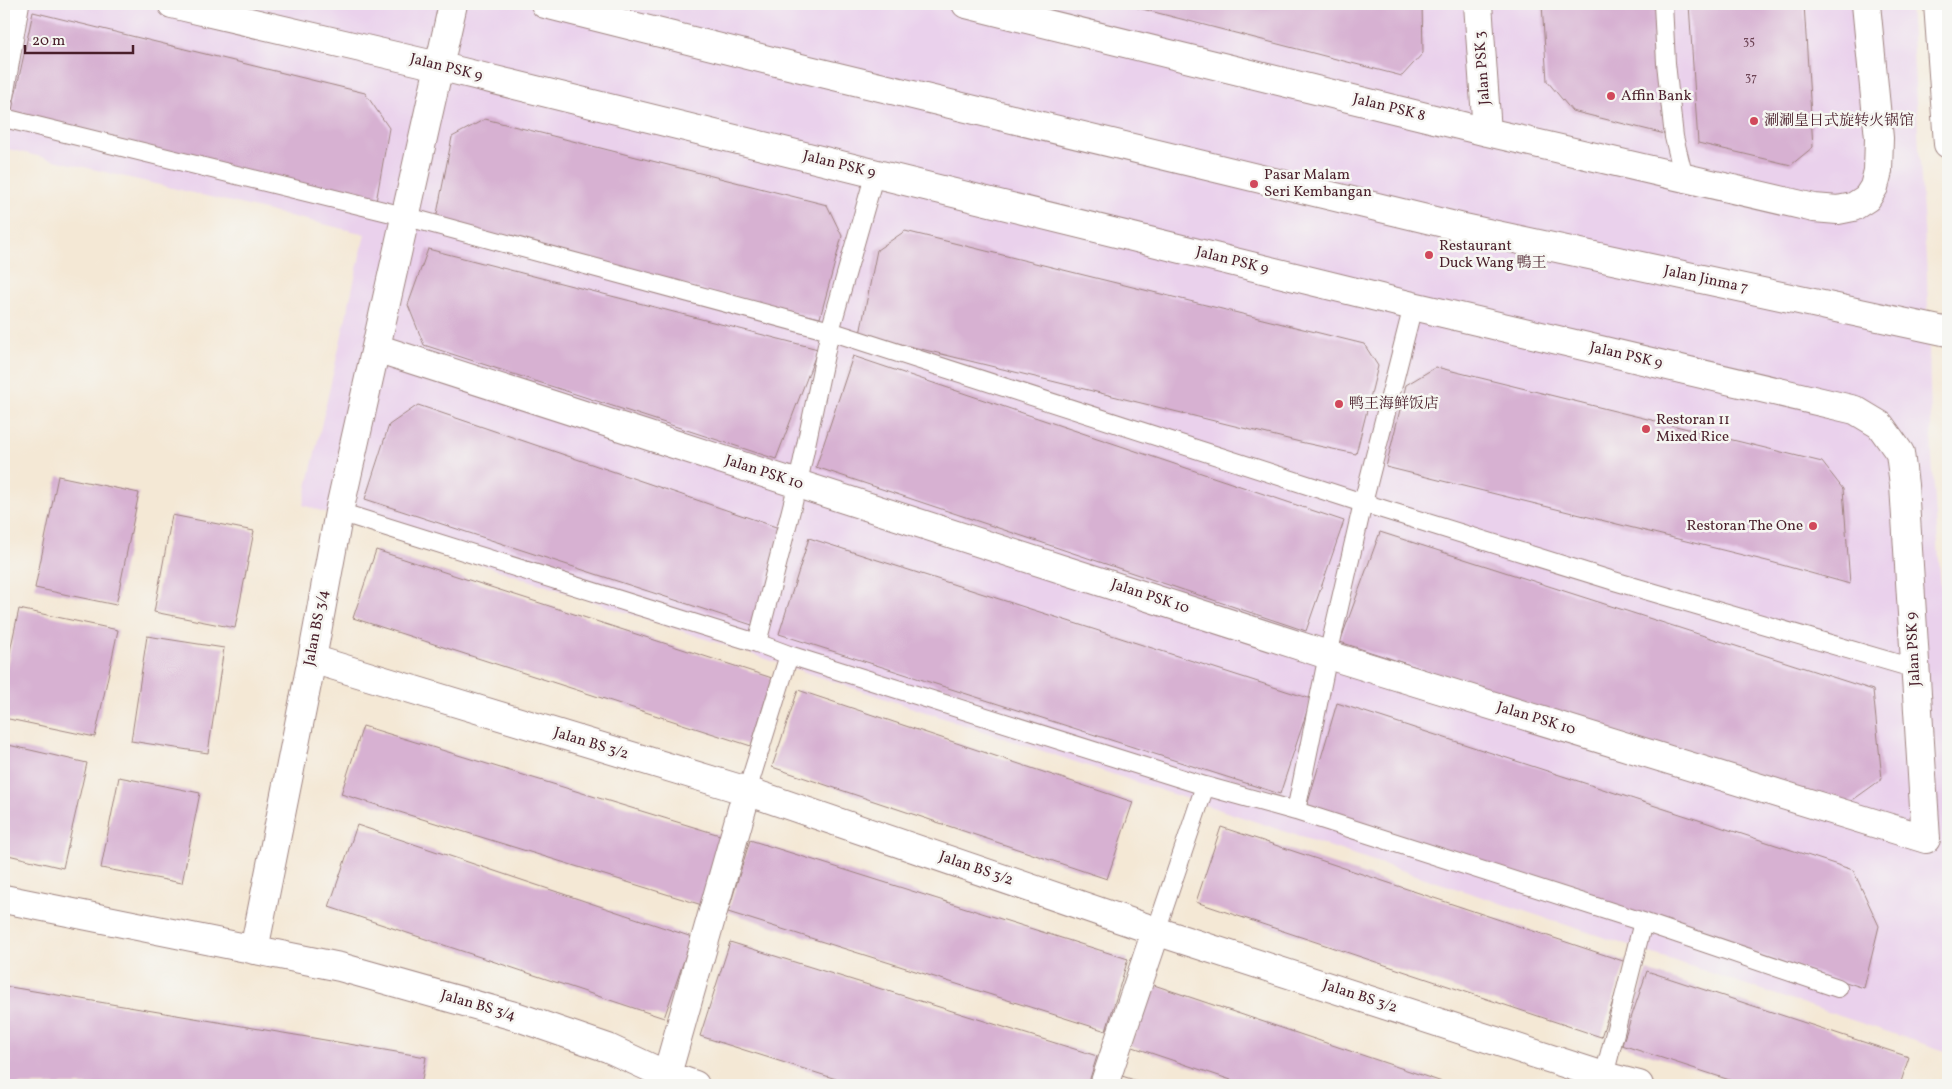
<svg xmlns="http://www.w3.org/2000/svg" width="1952" height="1089" font-family="Vollkorn,'Noto Serif SC',serif">
  <rect width="100%" height="100%" fill="#f6f6f2"/>
  <filter id="ink" filterUnits="userSpaceOnUse"><feTurbulence type="fractalNoise" baseFrequency=".02" numOctaves="2"/><feDisplacementMap in="SourceGraphic" scale="10" xChannelSelector="R" yChannelSelector="G"/><feConvolveMatrix kernelMatrix="1 2 1 2 8 2 1 2 1" color-interpolation-filters="sRGB"/></filter>
  <filter id="wash" filterUnits="userSpaceOnUse"><feTurbulence type="fractalNoise" baseFrequency=".0096" numOctaves="4" result="noise"/><feDisplacementMap in="SourceGraphic" scale="20" xChannelSelector="R" yChannelSelector="G"/><feGaussianBlur stdDeviation="1.12" result="paint"/><feColorMatrix in="noise" values="0 0 0 0 0 0 0 0 0 0 0 0 0 0 0 0 0 1.4 0 .05"/><feComposite in="paint" operator="in"/></filter>
  <g filter="url(#wash)">
    <rect width="100%" height="100%" fill="#f4e8d5"/>
    <!-- built -->
    <path fill="#ead1ec" d="M4,4H1910L1927,275L1932,459L1948,687V1052L303,505L365,234L4,148Z"/>
    <g id="blocks">
      <!-- building -->
      <path fill="#d7b1d2" d="M1123,4H1422L1423,53L1402,76Z
        M1542,4H1657L1665,134L1572,111L1547,81Z
        M1689,4H1804L1813,147L1791,165L1698,143Z
        M33,12L365,93L389,128L376,202L11,115Z
        M485,119L827,205L842,236L820,318L435,224L452,137Z
        M905,231L1364,344L1378,366L1356,454L1300,442L860,334L877,250Z
        M428,249L818,349L776,459L424,345L408,305Z
        M853,356L1344,521L1306,631L816,467Z
        M1436,367L1822,462L1843,489L1850,584L1771,562L1386,467L1406,385Z
        M418,405L782,529L752,625L365,499L389,425Z
        M58,476L139,493L116,605L35,588Z
        M172,515L254,531L235,628L154,612Z
        M1380,532L1873,690L1882,779L1843,807L1340,642Z
        M809,538L1311,699L1280,794L779,634Z
        M376,550L772,678L751,746L353,618Z
        M19,609L118,630L95,737L4,718V679Z
        M147,636L224,648L208,753L131,741Z
        M798,690L1133,802L1107,879L772,767Z
        M1337,703L1853,870L1879,926L1864,988L1307,806Z
        M363,726L723,836L702,905L341,794Z
        M4,744L87,763L63,868L4,854Z
        M119,777L200,793L182,883L101,868Z
        M357,825L692,937L664,1018L329,907Z
        M1221,827L1626,962L1601,1037L1196,902Z
        M750,840L1128,959L1106,1031L728,912Z
        M730,942L1097,1056L1088,1085H855L700,1036Z
        M1647,971L1909,1057L1900,1085H1745L1622,1045Z
        M1151,984L1451,1085H1246L1130,1046Z
        M4,986L426,1057L421,1085H4Z
        M1122,1076L1150,1085H1119Z"/>
    </g>
  </g>
  <g filter="url(#ink)">
    <use href="#blocks" fill-opacity="0" stroke="#9f8480" stroke-width="1"/>
    <g fill="none" stroke-linecap="round" stroke-linejoin="round">
      <!-- service casing -->
      <g stroke="#9f8480" stroke-width="20">
        <path id="service" d="M1663,4L1666,63L1674,137L1684,178
          M4,97L20,4
          M4,118L404,216L830,331L1363,503L1614,581L1916,669
          M339,512L757,643L789,655L1205,786L1296,811L1643,922L1838,988
          M757,643L798,483L830,331L875,173
          M747,791L789,655
          M1296,811L1328,655L1363,503L1413,306
          M1156,931L1205,786
          M1604,1076L1643,922"/>
      </g>
      <!-- minor casing -->
      <g stroke="#9f8480" stroke-width="30">
        <path id="minor" d="M172,4L438,66L1413,306L1855,410L1880,425L1900,453L1904,485L1926,839L1328,655L376,348
          M545,4L776,62L1464,228L1948,332
          M966,4L1487,132L1814,208L1838,210L1853,207L1867,198L1874,187L1878,171L1879,138L1866,4
          M1478,4L1487,132
          M312,659L747,791L1156,931L1604,1076L1639,1085
          M4,899L340,967L518,1017L608,1048L666,1075L695,1085
          M254,950L312,659L339,512L453,4
          M664,1085L747,791
          M1104,1085L1156,931"/>
      </g>
      <!-- tertiary casing -->
      <g stroke="#9f8480" stroke-width="30">
        <path id="tertiary" d="M1938,4L1948,144"/>
      </g>
      <!-- service -->
      <use href="#service" stroke="#fff" stroke-width="18"/>
      <!-- minor -->
      <use href="#minor" stroke="#fff" stroke-width="28"/>
      <!-- tertiary -->
      <use href="#tertiary" stroke="#fff" stroke-width="28"/>
    </g>
  </g>
  <!-- markers -->
  <g fill="#d1495b" stroke="#f6f6f2" stroke-width="2">
    <circle cx="1611" cy="96" r="5"/>
    <circle cx="1754" cy="121" r="5"/>
    <circle cx="1254" cy="184" r="5"/>
    <circle cx="1429" cy="255" r="5"/>
    <circle cx="1339" cy="404" r="5"/>
    <circle cx="1646" cy="429" r="5"/>
    <circle cx="1813" cy="526" r="5"/>
  </g>
  <g text-anchor="middle" dominant-baseline="central" stroke-width="5" stroke-linejoin="round" paint-order="stroke">
    <!-- number labels -->
    <g font-size="12" fill="#6d4455">
      <text x="1749" y="42">35</text>
      <text x="1751" y="78">37</text>
    </g>
    <!-- street labels -->
    <g font-size="15" fill="#4a1f2b" stroke="#f6f6f2">
      <text transform="translate(446 68) rotate(14)">Jalan PSK 9</text>
      <text transform="translate(1483 68) rotate(-94)">Jalan PSK 3</text>
      <text transform="translate(1389 108) rotate(14)">Jalan PSK 8</text>
      <text transform="translate(839 165) rotate(14)">Jalan PSK 9</text>
      <text transform="translate(1232 261) rotate(14)">Jalan PSK 9</text>
      <text transform="translate(1706 280) rotate(12)">Jalan Jinma 7</text>
      <text transform="translate(1626 356) rotate(13)">Jalan PSK 9</text>
      <text transform="translate(764 473) rotate(18)">Jalan PSK 10</text>
      <text transform="translate(1150 597) rotate(18)">Jalan PSK 10</text>
      <text transform="translate(317 628) rotate(-79)">Jalan BS 3/4</text>
      <text transform="translate(1914 649) rotate(-93)">Jalan PSK 9</text>
      <text transform="translate(1536 719) rotate(17)">Jalan PSK 10</text>
      <text transform="translate(591 744) rotate(17)">Jalan BS 3/2</text>
      <text transform="translate(976 869) rotate(19)">Jalan BS 3/2</text>
      <text transform="translate(1360 997) rotate(18)">Jalan BS 3/2</text>
      <text transform="translate(478 1006) rotate(16)">Jalan BS 3/4</text>
    </g>
    <!-- poi labels -->
    <g font-size="15" fill="#4a1f2b" stroke="#f6f6f2" text-anchor="start">
      <text x="1621" y="96">Affin Bank</text>
      <text x="1764" y="121">涮涮皇日式旋转火锅馆</text>
      <text x="1264" y="175">Pasar Malam<tspan x="1264" dy="17">Seri Kembangan</tspan></text>
      <text x="1439" y="246">Restaurant<tspan x="1439" dy="17">Duck Wang 鴨王</tspan></text>
      <text x="1349" y="404">鸭王海鲜饭店</text>
      <text x="1656" y="420">Restoran 11<tspan x="1656" dy="17">Mixed Rice</tspan></text>
      <text x="1803" y="526" text-anchor="end">Restoran The One</text>
    </g>
  </g>
  <!-- margin -->
  <rect width="1952" height="1089" fill="none" stroke="#f6f6f2" stroke-width="20"/>
  <!-- scale -->
  <path d="M25 45v8h108v-8" fill="none" stroke="#4a1f2b" stroke-width="2.5"/>
  <text x="32" y="45" font-size="15" fill="#4a1f2b" stroke="#f6f6f2" stroke-width="4" paint-order="stroke">20 m</text>
</svg>
